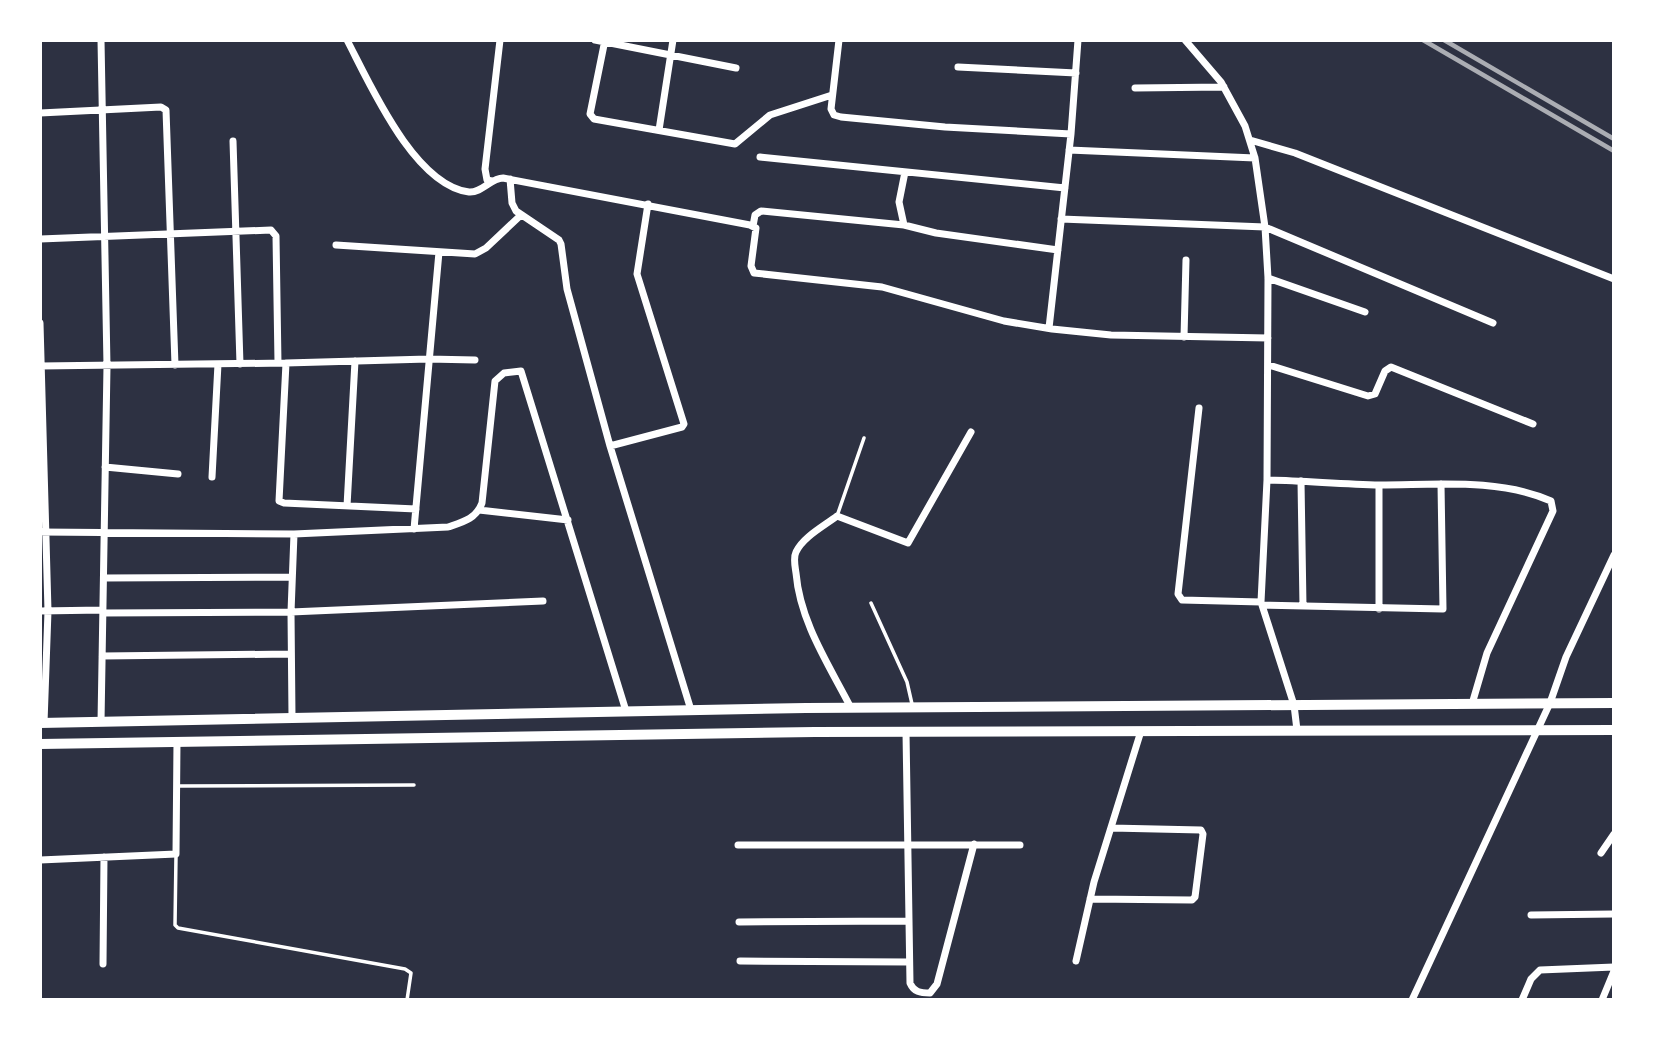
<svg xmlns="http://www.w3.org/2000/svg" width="1654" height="1040" font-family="Jost,sans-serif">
  <rect width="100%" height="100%" fill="#2d3142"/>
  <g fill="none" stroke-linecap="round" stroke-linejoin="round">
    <!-- service -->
    <path stroke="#fff" stroke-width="3.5" d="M837,516L864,438
      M871,603L907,682L912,704
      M179,786L414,785
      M176,856L175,925L178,928L405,969L411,973L407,1000"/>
    <!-- minor -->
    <path stroke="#fff" stroke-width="7" d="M347,40C370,84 414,185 469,192C482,193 491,178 503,178L750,225L756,228L751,266L754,273L882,287L1004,321L1052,329L1111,335L1268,338
      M595,40L736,68
      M605,40L590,114L594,119L735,144L770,115L832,95
      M839,40L831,109L834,115L841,117L945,127L1071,134
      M1185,40L1221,82L1245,126L1255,158L1265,227L1268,278L1267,480L1261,602L1294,705L1297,730
      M958,67L1076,73
      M1135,88L1224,87
      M40,113L161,107L166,110L175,365
      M659,130L673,40
      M1250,140L1295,153L1614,279
      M233,141L240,364
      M1069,150L1255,158
      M760,157L1065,188
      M905,172L899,202L904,225L936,233L1058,250
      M510,179L512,203L516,211L559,240L561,244L567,289L610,446L691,710
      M492,181L487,180L485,169L500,40
      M1061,219L1265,227L1493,323
      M753,226L755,215L761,211L904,225
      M40,239L271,230L276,236L278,363
      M336,245L475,254L486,248L521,215
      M1268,278L1365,312
      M40,323L48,611L44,723
      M1049,328L1071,134L1078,40
      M1184,337L1186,260
      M286,363L279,501L284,503L416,509
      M1269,365L1368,396L1375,394L1385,371L1391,367L1533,424
      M40,366L286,363L428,359L475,360
      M1199,408L1178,594L1182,600L1261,602
      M610,446L682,427L684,424L637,274L648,204
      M105,467L178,474
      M212,477L218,364
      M1267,480C1304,481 1342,484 1380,485C1435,485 1499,478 1551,501L1553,511L1487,653L1472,704
      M1301,481L1303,606
      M347,506L355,361
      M479,510L568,520
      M414,529L439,252
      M40,532L294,534L448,527C463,522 476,519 482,503L495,381L504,373L521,371L626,711
      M104,578L292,577
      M1262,605L1443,609L1441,484
      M1379,609V485
      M40,611L102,610L103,613L291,612L543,601
      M102,656L291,654
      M851,708C829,665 800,622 796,573C795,566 793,558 796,552C803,537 824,526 837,516L908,543L971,432
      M292,717L291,612L294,534
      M101,722L107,366L101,40
      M906,732L910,983C914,992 920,993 930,993L937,984L974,844
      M738,845H1020
      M1601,853L1614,834
      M40,860L176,854L177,742
      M1090,899L1192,900L1195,897L1203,834L1201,830L1111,828
      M1531,915L1614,914
      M739,922L909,921
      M740,961L909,962
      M1076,961L1094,882L1141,731
      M103,964L104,857
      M1412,1000L1550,703L1566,657L1614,555
      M1522,1000L1531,979L1540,970L1614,967
      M1602,1000L1614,971"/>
    <!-- primary -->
    <path stroke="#fff" stroke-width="10" d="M40,723L806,708L1614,703
      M40,744L815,732L1614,730"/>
    <!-- rail -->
    <path stroke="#abadb3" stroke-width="4.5" d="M1423,40L1614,151
      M1444,40L1614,139"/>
  </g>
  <!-- border -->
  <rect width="1654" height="1040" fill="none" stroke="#ffffff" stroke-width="84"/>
</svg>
